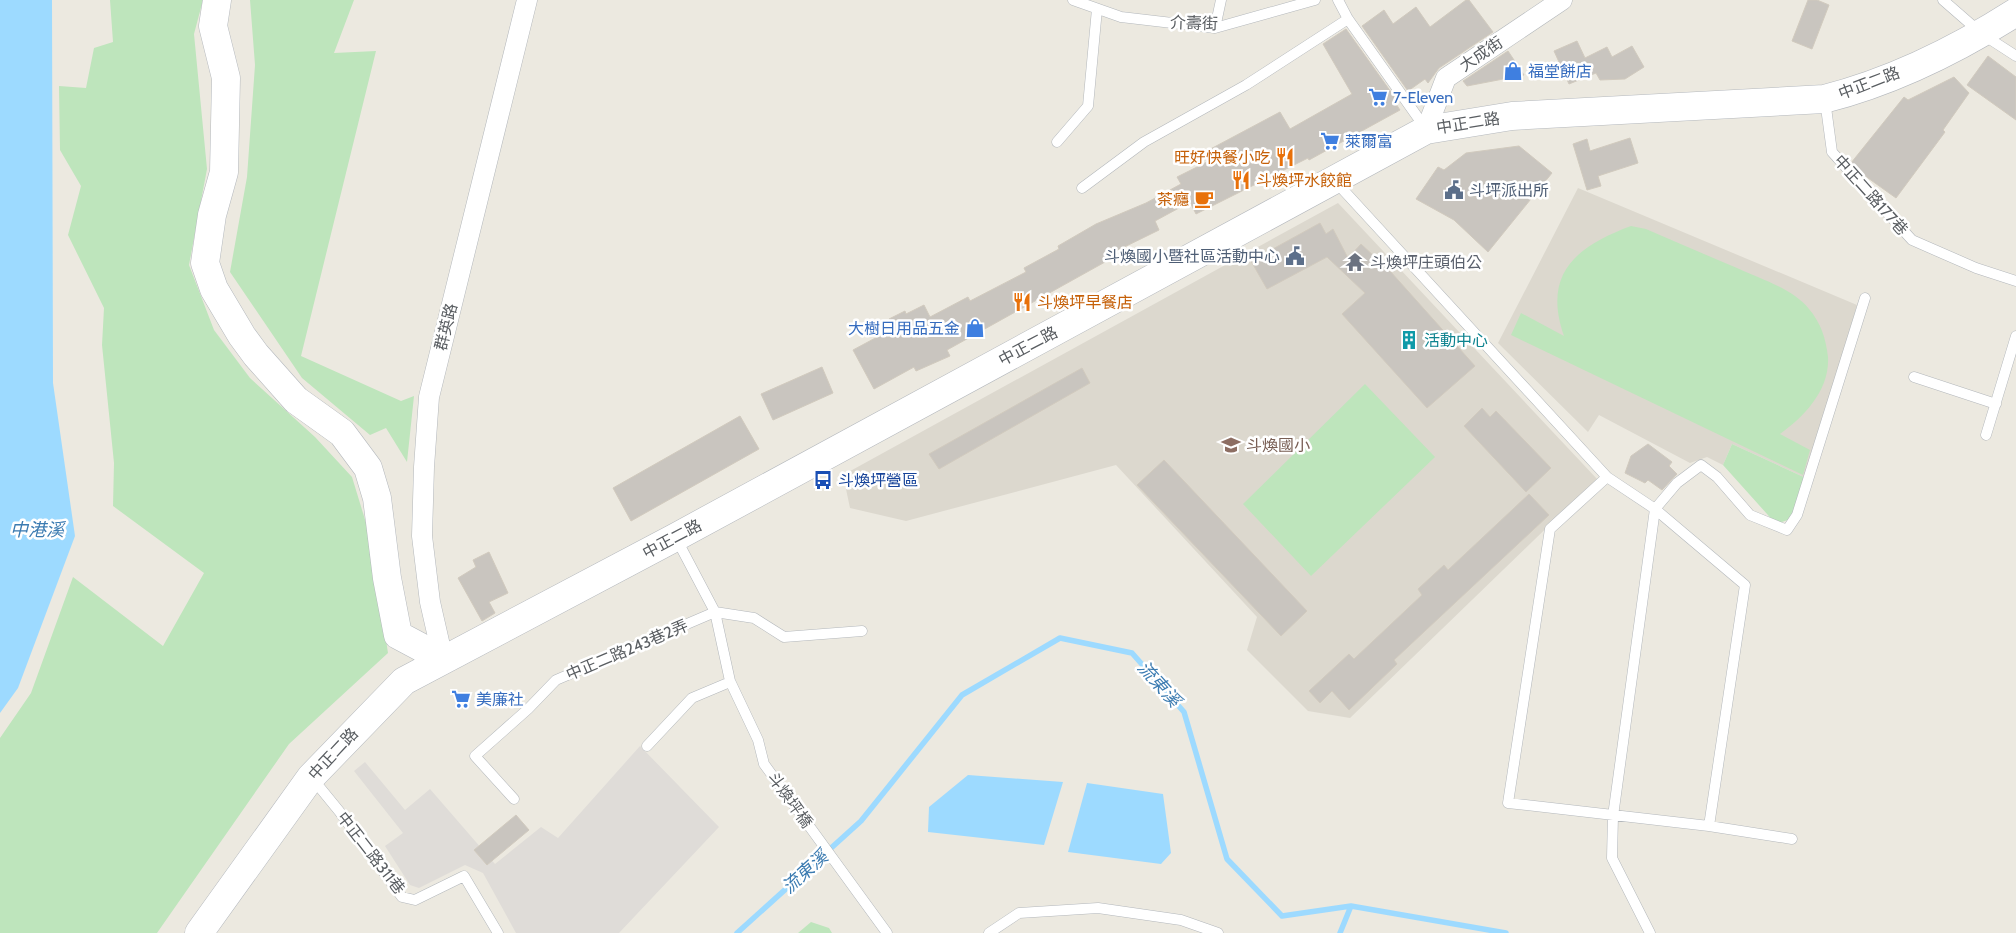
<svg xmlns="http://www.w3.org/2000/svg" width="2016" height="933" font-family="Cabin,'Noto Sans TC',sans-serif">
  <rect width="100%" height="100%" fill="#ece9e0"/>
  <!-- industrial -->
  <path fill="#dfdcd8" d="M640,746L719,827L619,933H516L483,873L465,865L419,888L410,885L385,846L403,833L354,771L365,762L405,810L430,789L495,864L541,827L558,838Z"/>
  <!-- education -->
  <path fill="#dcd8ce" d="M1578,188L1857,305L1808,479L1732,444L1723,465L1707,457L1690,463L1599,415L1588,432L1498,343Z
    M1338,203L1597,479L1350,718L1308,711L1247,650L1257,617L1116,465L906,521L850,508L843,475Z"/>
  <!-- green -->
  <path fill="#bee5bc" d="M110,0H203L194,34L207,169L189,265L214,330L250,378L315,437L352,477L370,536L388,653L289,744L157,933H0V738L31,693L73,577L163,646L204,573L113,506L114,463L102,345L104,308L68,235L81,186L60,150L59,86L86,88L94,48L113,42Z
    M250,0H354L334,53L376,51L301,356L401,401L414,396L407,462L386,428L370,435L302,378L230,272L247,177L255,65Z
    M1631,226L1646,229C1676,242 1706,255 1737,268C1760,279 1792,288 1809,309C1821,323 1826,339 1828,357C1830,390 1804,417 1780,434L1810,450L1803,475L1511,335L1521,313L1564,336C1542,273 1577,246 1631,226Z
    M1365,384L1435,457L1311,576L1243,504Z
    M1732,444L1808,479L1791,519L1776,524L1723,465Z
    M811,922L829,928L832,933H798Z"/>
  <!-- water -->
  <path fill="#9ddaff" d="M0,0H52L53,383L75,536L18,688L0,713Z
    M968,775L1063,782L1044,845L928,832L929,807Z
    M1087,783L1163,794L1171,853L1161,864L1068,852Z"/>
  <g fill="none" stroke-linecap="round" stroke-linejoin="round">
    <!-- stream -->
    <path stroke="#9ddaff" stroke-width="5.5" d="M737,933L861,821L962,695L1060,638L1132,653L1184,712L1227,859L1282,916L1351,906L1506,933
      M1340,933L1351,906"/>
  </g>
  <!-- building -->
  <path fill="#c9c5bf" stroke="#d1cabe" d="M1466,0H1469L1493,32L1439,68L1428,83L1425,79L1408,91L1362,26L1384,10L1393,24L1416,7L1430,27Z
    M1808,0H1817L1829,5L1812,49L1792,41Z
    M1346,29L1396,99L1394,101L1400,110L1309,160L1308,158L1196,214L1190,202L1155,221L1159,230L1112,253L1114,257L947,350L950,356L916,371L914,367L874,389L853,350L894,328L889,319L905,311L906,314L924,305L930,317L968,297L970,301L1026,272L1024,268L1059,249L1058,246L1096,224L1146,203L1181,184L1177,177L1207,162L1203,153L1280,112L1290,129L1352,94L1323,44Z
    M1577,41L1585,58L1607,47L1612,57L1632,46L1644,67L1625,79L1600,80L1596,73L1569,84L1554,51Z
    M1508,51L1524,75L1467,86L1463,81Z
    M1988,56L2016,77V120L1967,85Z
    M1954,77L1969,93L1943,130L1945,132L1896,198L1861,173L1851,163L1904,97L1908,100Z
    M1630,138L1638,163L1598,176L1601,186L1587,190L1573,144L1587,139L1590,151Z
    M1519,146L1552,173L1488,252L1454,220L1416,199L1438,167L1444,170L1466,153Z
    M1320,223L1326,234L1333,229L1348,258L1361,244L1390,271L1475,366L1427,408L1342,314L1365,293L1327,257L1267,289L1251,261Z
    M822,367L833,393L773,420L761,394Z
    M1082,368L1090,383L939,469L929,454Z
    M1482,408L1490,417L1496,411L1551,468L1526,492L1464,426Z
    M740,416L759,449L631,521L613,488Z
    M1648,444L1672,462L1669,466L1677,474L1662,490L1648,480L1645,483L1625,473L1631,456Z
    M1164,460L1307,611L1281,636L1137,485Z
    M1529,494L1549,515L1394,660L1397,664L1349,710L1332,691L1320,703L1309,691L1349,654L1354,659L1422,595L1418,589L1444,565L1448,570Z
    M489,552L508,593L489,602L495,613L482,621L458,578L476,567L473,560Z
    M516,815L529,830L487,865L474,850Z"/>
  <g fill="none" stroke-linecap="round" stroke-linejoin="round">
    <!-- lane casing -->
    <g stroke="#b3b7bb" stroke-width="11">
      <path id="lane" d="M1073,0L1121,17L1215,28L1315,0
        M1338,0L1348,19L1426,129
        M1943,0L1982,34L2016,56
        M1215,28L1221,0
        M1825,100L1832,152L1912,240L1976,268L2016,281
        M1057,142L1088,106L1097,9
        M1335,181L1607,477L1655,509L1745,585L1709,826
        M1082,188L1144,142L1246,85L1348,19
        M1914,377L1996,404
        M1986,435L2016,336
        M1607,477L1550,529L1508,803L1709,826L1792,839
        M676,538L715,612L730,681L758,740L764,764L887,933
        M647,746L692,698L730,682
        M312,778L339,811L402,897L415,900L464,876L498,933
        M514,799L475,756L528,709L556,680L715,612L754,618L784,637L862,631
        M989,933L1019,913L1098,908L1181,920L1218,933
        M1650,933L1612,858L1613,816L1655,509L1677,483L1701,465L1717,477L1750,515L1787,530L1797,515L1865,298"/>
    </g>
    <!-- street casing -->
    <g stroke="#b3b7bb" stroke-width="21">
      <path id="street" d="M1426,130L1446,78L1562,0
        M443,659L430,602L422,536L424,467L429,397L527,0"/>
    </g>
    <!-- secondary casing -->
    <g stroke="#b4b8bd" stroke-width="29">
      <path id="secondary" d="M217,0L213,26L226,78L224,172L212,215L205,263L214,289L242,336L256,355L296,400L342,433L368,468L377,498L387,578L398,635L443,659
        M199,933L311,777L404,681L676,537L1426,130L1512,116L1824,99C1891,82 1958,49 2016,12"/>
    </g>
    <!-- lane -->
    <use href="#lane" stroke="#fff" stroke-width="10"/>
    <!-- street -->
    <use href="#street" stroke="#fff" stroke-width="20"/>
    <!-- secondary -->
    <use href="#secondary" stroke="#fff" stroke-width="28"/>
  </g>
  <!-- icons -->
  <defs>
    <g id="shop-bare" transform="scale(1.5)"><path d="M-5-2.5h2.3a2.7 3.5 0 0 1 5.4 0H5L5.5 6h-11ZM-1.5-2.5h3a1.5 2.3 0 0 0-3 0Z" fill="#3f7fe0" stroke="#fff" stroke-width="2.5" paint-order="stroke"/></g>
    <g id="supermarket-bare" transform="scale(1.5)"><path d="M-6-5.5h2.5l.6 2H6L4.5 2H-2.5L-4.4-4H-6ZM-1.5 3.2a1.3 1.3 0 1 0 .1 0ZM3 3.2a1.3 1.3 0 1 0 .1 0Z" fill="#3f7fe0" stroke="#fff" stroke-width="2.5" paint-order="stroke"/></g>
    <g id="restaurant-bare" transform="scale(1.5)"><path d="M-5-6h1v4h1v-4h1v4h1v-4h1v5L-1.5 .5V6h-2V.5L-5-1ZM5-6V6H3V1.5H1.5Q1.5-4 5-6Z" fill="#e8710a" stroke="#fff" stroke-width="2.5" paint-order="stroke"/></g>
    <g id="civic-bare" transform="scale(1.5)"><path d="M-.6-6.5H3V-4.5H.6V-3L4-1V1h2V6H-6V1h2V-1L-.6-3ZM-1.2 2.5V6h2.4V2.5Z" fill="#5c6f8a" stroke="#fff" stroke-width="2.5" paint-order="stroke"/></g>
    <g id="cafe-bare" transform="scale(1.5)"><path d="M-5.5-4.5H6V0H3Q3 3.5 0 3.5H-2.5Q-5.5 3.5-5.5 0ZM3-3.2v2h1.7v-2ZM-6 4.5H4V6H-6Z" fill="#e8710a" stroke="#fff" stroke-width="2.5" paint-order="stroke"/></g>
    <g id="temple-bare" transform="scale(1.5)"><path d="M0-6L5-2H3V0L6.5 2.5H4V6H1.5V3h-3V6H-4V2.5H-6.5L-3 0V-2H-5Z" fill="#6b7280" stroke="#fff" stroke-width="2.5" paint-order="stroke"/></g>
    <g id="building-bare" transform="scale(1.5)"><path d="M-4-6H4V6H1V3H-1V6H-4ZM-2.5-4.3h1.7v1.8h-1.7ZM.8-4.3h1.7v1.8H.8ZM-2.5-1h1.7V.8h-1.7ZM.8-1h1.7V.8H.8Z" fill="#0f9aa8" stroke="#fff" stroke-width="2.5" paint-order="stroke"/></g>
    <g id="school-bare" transform="scale(1.5)"><path d="M0-5L7-2L0 1L-7-2ZM-4 1L0 2.5L4 1V4Q0 6-4 4Z" fill="#8d6e63" stroke="#fff" stroke-width="2.5" paint-order="stroke"/></g>
    <g id="bus-bare" transform="scale(1.5)"><path d="M-5-6H5V4H4V6H2V4H-2V6H-4V4H-5ZM-3.5-4V0h7V-4ZM-3.5 1.2v1.5H-2V1.2ZM2 1.2v1.5H3.5V1.2Z" fill="#1a4fb4" stroke="#fff" stroke-width="2.5" paint-order="stroke"/></g>
  </defs>
  <g fill-rule="evenodd">
    <use href="#shop-bare" x="1513" y="71"/>
    <use href="#supermarket-bare" x="1378" y="97"/>
    <use href="#supermarket-bare" x="1330" y="141"/>
    <use href="#restaurant-bare" x="1285" y="157"/>
    <use href="#restaurant-bare" x="1241" y="180"/>
    <use href="#civic-bare" x="1454" y="190"/>
    <use href="#cafe-bare" x="1204" y="199"/>
    <use href="#civic-bare" x="1295" y="256"/>
    <use href="#temple-bare" x="1355" y="262"/>
    <use href="#restaurant-bare" x="1022" y="302"/>
    <use href="#shop-bare" x="975" y="328"/>
    <use href="#building-bare" x="1409" y="340"/>
    <use href="#school-bare" x="1231" y="445"/>
    <use href="#bus-bare" x="823" y="480"/>
    <use href="#supermarket-bare" x="461" y="699"/>
  </g>
  <g text-anchor="middle" dominant-baseline="central" stroke-width="5" stroke-linejoin="round" paint-order="stroke">
    <!-- street labels -->
    <g font-size="16" fill="#595d61" stroke="#fff">
      <text transform="translate(1194 23) rotate(2)">介壽街</text>
      <text transform="translate(1481 54) rotate(-34)">大成街</text>
      <text transform="translate(1869 83) rotate(-21)">中正二路</text>
      <text transform="translate(1468 123) rotate(-9)">中正二路</text>
      <text transform="translate(1871 195) rotate(48)">中正二路177巷</text>
      <text transform="translate(446 327) rotate(-76)">群英路</text>
      <text transform="translate(1028 346) rotate(-28)">中正二路</text>
      <text transform="translate(672 539) rotate(-28)">中正二路</text>
      <text transform="translate(627 650) rotate(-23)">中正二路243巷2弄</text>
      <text transform="translate(333 754) rotate(-47)">中正二路</text>
      <text transform="translate(790 800) rotate(54)">斗煥坪橋</text>
      <text transform="translate(371 853) rotate(52)">中正二路311巷</text>
    </g>
    <!-- shop labels -->
    <g font-size="16" fill="#366cbe" stroke="#fff" text-anchor="start">
      <text x="1528" y="71">福堂餅店</text>
      <text x="1393" y="97">7-Eleven</text>
      <text x="1345" y="141">萊爾富</text>
      <text x="960" y="328" text-anchor="end">大樹日用品五金</text>
      <text x="476" y="699">美廉社</text>
    </g>
    <!-- food labels -->
    <g font-size="16" fill="#c56008" stroke="#fff" text-anchor="end">
      <text x="1270" y="157">旺好快餐小吃</text>
      <text x="1256" y="180" text-anchor="start">斗煥坪水餃館</text>
      <text x="1189" y="199">茶癮</text>
      <text x="1037" y="302" text-anchor="start">斗煥坪早餐店</text>
    </g>
    <!-- service labels -->
    <g font-size="16" fill="#4e5e75" stroke="#fff" text-anchor="start">
      <text x="1469" y="190">斗坪派出所</text>
      <text x="1280" y="256" text-anchor="end">斗煥國小暨社區活動中心</text>
    </g>
    <!-- worship labels -->
    <g font-size="16" fill="#5b616d" stroke="#fff" text-anchor="start">
      <text x="1370" y="262">斗煥坪庄頭伯公</text>
    </g>
    <!-- culture labels -->
    <g font-size="16" fill="#0d838f" stroke="#fff" text-anchor="start">
      <text x="1424" y="340">活動中心</text>
    </g>
    <!-- education labels -->
    <g font-size="16" fill="#785e54" stroke="#fff" text-anchor="start">
      <text x="1246" y="445">斗煥國小</text>
    </g>
    <!-- transit labels -->
    <g font-size="16" fill="#164399" stroke="#fff" text-anchor="start">
      <text x="838" y="480">斗煥坪營區</text>
    </g>
    <!-- water labels -->
    <g font-size="18" font-style="italic" fill="#3b7bb1" stroke="#fff">
      <text x="37" y="530">中港溪</text>
      <text transform="translate(1159 684) rotate(48)">流東溪</text>
      <text transform="translate(805 872) rotate(-42)">流東溪</text>
    </g>
  </g>
</svg>
